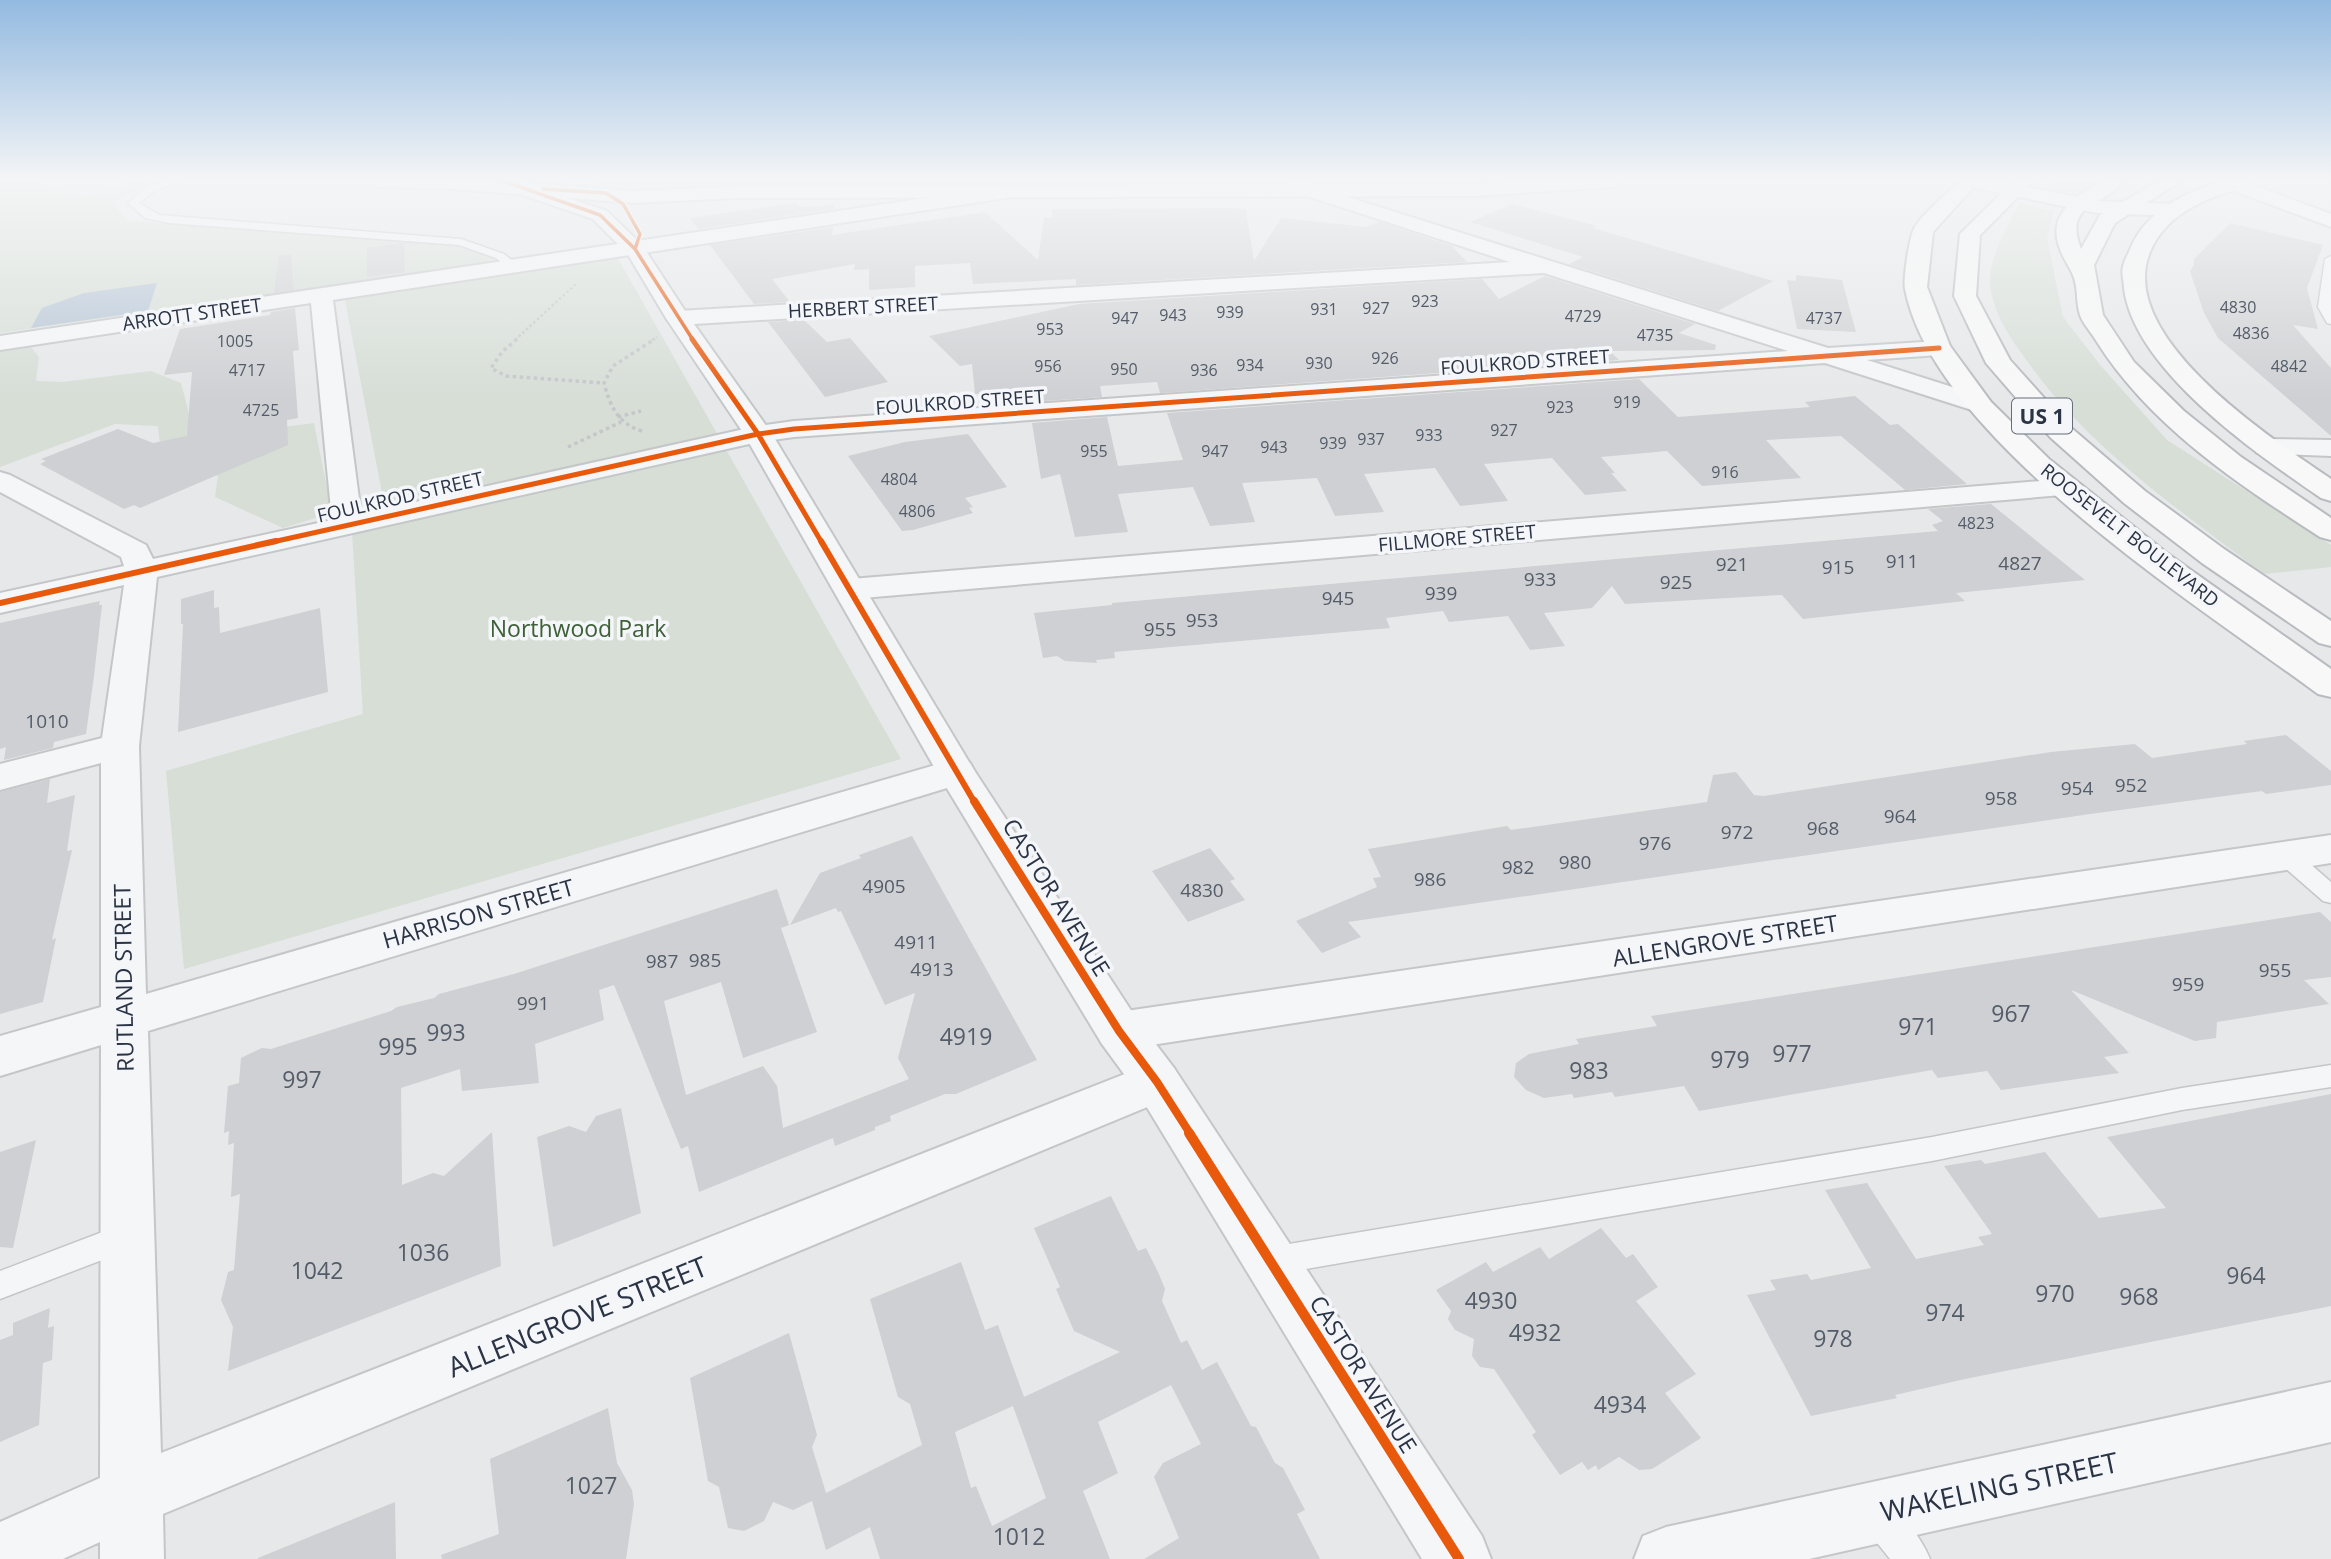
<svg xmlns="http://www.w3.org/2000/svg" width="2331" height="1559" font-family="'Open Sans',sans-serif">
  <rect width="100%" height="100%" fill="#e6e8ea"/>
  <!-- green -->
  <path fill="#d6ded6" d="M11,181L37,182L85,197L128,186L125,181H143L150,186L112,202L128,221L447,243L491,257L496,262L0,333V183Z
    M598,181H1116L601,186Z
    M2058,181H2107L2076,198L2038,190Z
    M2019,203L2054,211L2047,238L2063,317L2101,366L2167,440L2331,545V567L2264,574C2178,509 2088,448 2025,358C2011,339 1996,317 1991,292C1985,262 2007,229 2019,203Z
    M616,255L901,759L184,969L166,771L363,714L352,532L388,524L345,300Z
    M31,347L39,357L36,381L63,382L151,371L181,383L193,429L245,432L314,423L332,513L283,528L215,497L218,476L160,444L158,426L115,424L0,467V352Z"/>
  <!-- water -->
  <path fill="#b4c4d5" d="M157,283L148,311L31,328L42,308L84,293Z"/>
  <!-- building -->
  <path fill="#ced0d3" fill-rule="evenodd" d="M795,203L799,207L834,205V209L698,229L690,218Z
    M1512,204L1597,226L1593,228L1773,281L1718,311L1569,264L1583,257L1470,222Z
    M1234,208L1246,210L1254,261L1281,218L1367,227L1379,222L1452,246L1467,262L1076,285V279L973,284L970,263L915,266V287L869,290V269L854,270L855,264L772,279L790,302L754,304L710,245L833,227L832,235L985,212L1038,260L1044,217H1052V209Z
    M2230,223L2323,245L2307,288L2318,329L2293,325L2331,368V436L2218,338L2204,313L2190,271L2194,265V259Z
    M404,243L405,272L367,277V248Z
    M279,255H291L294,290L274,293Z
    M1796,275L1842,280L1856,332L1797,329L1787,280L1796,281Z
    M1545,276L1695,324L1679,333L1716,345L1715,350L1610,351L1619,360L1160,393L1157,382L1100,386L1102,397L1029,402L1027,390L975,394L972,364L960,366L929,336L1079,304L1482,279L1499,299Z
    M295,308L299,350L293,351L298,418L287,420L288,445L140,508L134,505L124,509L40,464L46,461L41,459L118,429L153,443L187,436L192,372L164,375L180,329L270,315L271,312Z
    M804,320L827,342L850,338L888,382L825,397L768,322Z
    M1639,379L1678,417L1810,407L1805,402L1855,396L1890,425L1898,424L1967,484L1905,490L1841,436L1766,440L1801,478L1702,486L1667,451L1601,457L1615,473H1611L1627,491L1585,495L1552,458L1484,464L1508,501L1460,506L1435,468L1364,474L1384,512L1335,516L1317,478L1242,483L1255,522L1210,526L1193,487L1118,494L1128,532L1075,537L1060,474L1041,479L1032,423L1107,417L1118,466L1183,460L1167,413Z
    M968,434L1007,487L965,498L973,507L969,508L973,513L913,530L902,531L848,456L905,442Z
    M1991,504L2085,580L1956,593L1965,601L1803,619L1782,595L1625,604L1612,586L1592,608L1544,613L1565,646L1530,650L1508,616L1449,622L1443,611L1386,618L1390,628L1114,652L1115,658L1096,660L1097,663L1065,661L1057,656L1043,658L1034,613L1112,605V603L1938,531L1932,525L1943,521L1928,509Z
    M214,590V608L219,607L220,633L320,608L328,692L178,732L183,624H181V599Z
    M100,601L99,605H102L94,676L86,734L54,742L53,748L4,760L6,747L0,749V623Z
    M2286,735L2331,771V785L2266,794L2262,791L2090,814L1348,922L1361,937L1322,953L1296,921L1377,887L1373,878L1381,877L1368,849L1507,826L1511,830L1707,802L1713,775L1736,772L1754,795L1764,796L2051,752L2135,744L2152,758L2247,744L2244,741Z
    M50,779L47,803L75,795L67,851L72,850L52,940L56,938L43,1002L0,1014V792Z
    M912,836L1037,1060L956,1094H945L890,1116L891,1121L875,1127V1130L835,1146L833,1138L699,1192L688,1146L681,1149L614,985L599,990L604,1020L535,1044L539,1083L462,1091L460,1069L401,1088L402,1185L433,1173L444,1176L492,1132L501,1266L228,1371L233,1327L221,1300L228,1272L234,1270L240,1194L231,1197L234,1143L228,1145L229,1131L224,1133L228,1086L239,1083L241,1058L262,1048L271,1049L391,1011L397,1007L434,998L439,994L514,974L777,889L789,925L781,928L817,1032L743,1058L721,982L664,1001L686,1095L763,1066L777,1086L783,1128L909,1079L898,1058L915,993L885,1005L841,911L838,912L836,908L790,925L820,873L861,858L859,855Z
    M1210,848L1235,879L1230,881L1245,900L1188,922L1152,871Z
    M2320,912L2331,922V977L2304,980L2329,1004L2217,1022L2216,1038L2195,1041L2071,990L2129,1053L2104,1057L2119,1073L2001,1090L1987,1071L1938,1078L1932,1070L1699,1111L1684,1086L1615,1097L1612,1092L1574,1098L1572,1094L1544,1098L1526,1090L1514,1077L1516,1063L1529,1054L1579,1044L1576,1039L1657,1026L1651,1016Z
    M2331,1094V1306L1965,1379L1895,1395L1897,1398L1811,1416L1747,1295L1776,1290L1770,1280L1807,1274L1811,1280L1871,1268L1825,1190L1867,1183L1916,1259L1984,1245L1978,1237L1992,1234L1944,1166L1981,1160L1985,1164L2045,1152L2099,1218L2166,1208L2107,1137Z
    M621,1108L641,1213L553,1247L537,1137L569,1126L586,1132L596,1116Z
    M36,1140L13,1248L0,1247V1152Z
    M1111,1196L1138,1251L1146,1248L1158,1272L1165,1289L1162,1301L1181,1343L1187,1340L1202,1370L1217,1362L1251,1426L1256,1427L1275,1463L1283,1468L1305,1510L1297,1514L1320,1559H1144L1179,1538L1154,1477L1163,1463L1201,1444L1171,1385L1098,1422L1118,1473L1083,1491L1110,1559H880L870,1527L826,1550L812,1501L793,1510L773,1502L764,1521L744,1531L728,1528L719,1487L708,1481L690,1378L789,1333L817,1435L812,1447L826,1493L922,1445L910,1404L898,1397L870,1299L961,1262L985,1330L998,1325L1024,1397L1120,1352L1074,1331L1056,1289L1060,1287L1034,1228ZM1013,1406L1046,1498L992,1526L976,1486L971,1488L955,1432Z
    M1601,1228L1626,1258L1633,1254L1658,1287L1636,1301L1696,1374L1665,1393L1701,1438L1652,1469L1639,1470L1619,1457L1598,1470L1596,1465L1588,1470L1582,1462L1560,1475L1532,1435L1536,1432L1494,1369L1480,1367L1472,1356L1474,1339L1455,1330L1448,1319L1451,1311L1436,1290L1486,1262L1493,1272L1540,1247L1549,1259Z
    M50,1308L48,1328L54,1326L52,1360L43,1363L39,1425L0,1442V1340L13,1335V1323Z
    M608,1408L617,1463L632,1490L634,1504L626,1559H442L441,1555L499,1534L490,1459Z
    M395,1502L396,1559H258V1558Z"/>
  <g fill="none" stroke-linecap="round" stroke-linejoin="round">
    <!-- service casing -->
    <g stroke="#c4c6c8" stroke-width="3">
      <path id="service" d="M164,181H179L154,191L139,203L159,215L461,239L504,254L520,267L510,269L496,258L459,245L169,223L145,218L128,203L146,187Z
        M2331,256V324L2327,323L2318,307L2325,259Z
        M2285,847L2293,849L2331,882V903L2323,901L2277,861L2274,855L2277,849Z
        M2331,1065V1087L2182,1110L1932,1161L1271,1275L1261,1271L1256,1261L1261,1251L1271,1247L1932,1137L2182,1088Z
        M126,1223L136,1227L141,1237L136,1247L0,1299V1271Z
        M1878,1500C1900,1509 1921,1537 1930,1559H1890L1866,1529L1861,1517L1866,1505Z"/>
    </g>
    <!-- minor casing -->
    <g stroke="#c4c6c8" stroke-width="4">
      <path id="minor" d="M371,181H462L463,183L454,189L380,187L373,185Z
        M1287,181H1308L1344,196L1828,348L1939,341L1948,343L1951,348L1948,353L1939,355L1867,360L1987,398L1991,404L1987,410L1978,412L1825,363L794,437L758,442L157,577L139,746L146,994L956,759L970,763L975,772L970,781L148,1031L161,1453L1140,1068L1157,1062L1174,1068L1181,1082L1174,1096L163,1514L164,1559H100V1542L63,1559H0V1522L100,1478L101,1045L0,1076V1036L101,1007V763L0,790V764L102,738L124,585L0,613V593L124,566L121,557L0,492V472L10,475L146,545L153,559L332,520L311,303L0,350V336L1006,186L1016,192L1006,198L333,300L361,514L758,426L794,421L1788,351L1544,273L678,325L670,323L666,318L670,313L678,311L1510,262L1301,194Z
        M2267,439L2331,440V456L2257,453L2253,447L2257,441Z
        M2064,479L2074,482L2078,488L2074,494L851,599L840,596L835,589L840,582L851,579Z
        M2331,835V863L1119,1050L1102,1044L1096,1031L1102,1018L1119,1012Z
        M2331,1382V1442L1809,1559H1634L1643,1536L1666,1527Z"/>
    </g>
    <!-- tertiary casing -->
    <g stroke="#c4c6c8" stroke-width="4">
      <path id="tertiary" d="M521,182L607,211L642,245L689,317L772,434L972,767L1136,1018L1174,1068L1482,1536L1491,1559H1422L1140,1096L1102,1044L937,772L744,434L666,318L627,253L593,219L514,192L512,188L514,184Z"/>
    </g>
    <!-- secondary casing -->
    <g stroke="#c4c6c8" stroke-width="4">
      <path id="secondary" d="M2226,181H2242L2331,214V227L2226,188L2224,184Z"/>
    </g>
    <!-- primary casing -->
    <g stroke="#c2c5c8" stroke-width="4">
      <path id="primary" d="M444,181H499L633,191L738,186L1475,184L1529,181H1623L1614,187L1475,196L738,198L633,203L454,189L447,187Z
        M1961,181H1997L2097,201L2174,204L2184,210L2174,216L2097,213L1970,187L1963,185Z"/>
    </g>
    <!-- trunk casing -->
    <g stroke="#b8bbbf" stroke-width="4">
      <path id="trunk" d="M1960,181H1979L1933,232L1927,287L1950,346L1991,402L2049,459L2168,554L2331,669V697L2318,694C2199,606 1934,439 1905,289C1903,279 1909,241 1913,231C1918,217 1948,193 1960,181Z
        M2014,181H2034L1980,235L1976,296L2010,360L2069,426L2145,491L2224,549L2331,621V646L2319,643L2202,563L2124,503L2050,437L1986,363L1954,296L1960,234Z
        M2102,181H2123C2103,208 2063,202 2081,249L2100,215L2159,181H2181L2115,223L2094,265L2103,315L2134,362L2184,411L2241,457L2331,518V540L2320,537C2238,484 2150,426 2097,342C2092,333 2083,324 2080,315C2076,303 2078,289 2074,278C2071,268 2063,259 2060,249C2046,214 2076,196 2102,181Z
        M2224,181H2255L2253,185C2212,195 2167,211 2150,252C2115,337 2272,439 2331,479V501L2321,498C2257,454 2134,370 2124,288C2124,281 2121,273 2123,267C2124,260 2129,253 2131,247C2148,209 2186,192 2224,181Z"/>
    </g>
    <!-- path-far1 -->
    <path stroke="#c5c6ca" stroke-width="2.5" stroke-dasharray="2.5 2.5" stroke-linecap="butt" d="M515,340L577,283
      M652,340L657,337"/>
    <!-- path -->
    <path stroke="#c5c6ca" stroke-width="3.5" stroke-dasharray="3.5 3.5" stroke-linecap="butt" d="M517,339L502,352L491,368L506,376L604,383
      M618,417L641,411
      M642,431C618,424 610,406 604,383L613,366L655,339
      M568,447L621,422"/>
    <!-- service -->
    <use href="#service" fill="#f5f6f7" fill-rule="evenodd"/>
    <!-- minor -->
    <use href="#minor" fill="#f5f6f7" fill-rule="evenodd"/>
    <!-- tertiary -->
    <use href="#tertiary" fill="#f5f6f7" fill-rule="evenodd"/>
    <!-- secondary -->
    <use href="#secondary" fill="#f8f8f8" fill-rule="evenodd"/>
    <!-- primary -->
    <use href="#primary" fill="#f8f8f8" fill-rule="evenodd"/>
    <!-- trunk -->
    <use href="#trunk" fill="#f8f8f8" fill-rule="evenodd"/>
    <!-- cycleway-far4 casing -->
    <g stroke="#f4f6f9" stroke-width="6">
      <path id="cycleway-far4" d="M503,181L600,215L635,249L693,340
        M543,189L606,193L623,204L640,234L635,249"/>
    </g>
    <!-- cycleway-far3 casing -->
    <g stroke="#f4f6f9" stroke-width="9">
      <path id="cycleway-far3" d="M692,339L758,434L822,543
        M268,543L758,434L794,429L1939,348"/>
    </g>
    <!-- cycleway-far2 casing -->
    <g stroke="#f4f6f9" stroke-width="10">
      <path id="cycleway-far2" d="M821,541L975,803
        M0,603L276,541"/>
    </g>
    <!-- cycleway-far1 casing -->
    <g stroke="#f4f6f9" stroke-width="12">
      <path id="cycleway-far1" d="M974,801L1119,1031L1157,1082L1191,1135"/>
    </g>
    <!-- cycleway casing -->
    <g stroke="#f4f6f9" stroke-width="15">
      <path id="cycleway" d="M1189,1133L1459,1559"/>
    </g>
    <!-- cycleway-far4 -->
    <use href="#cycleway-far4" stroke="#e8590c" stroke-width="3.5"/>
    <!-- cycleway-far3 -->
    <use href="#cycleway-far3" stroke="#e8590c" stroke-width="5"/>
    <!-- cycleway-far2 -->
    <use href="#cycleway-far2" stroke="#e8590c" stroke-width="6"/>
    <!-- cycleway-far1 -->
    <use href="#cycleway-far1" stroke="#e8590c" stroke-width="8"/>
    <!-- cycleway -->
    <use href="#cycleway" stroke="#e8590c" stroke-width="10"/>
  </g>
  <!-- sky -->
  <linearGradient id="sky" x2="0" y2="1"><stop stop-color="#93bae0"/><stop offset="0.45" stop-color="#f4f5f6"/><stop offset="1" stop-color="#f4f5f6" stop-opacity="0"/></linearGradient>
  <rect width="2331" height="399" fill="url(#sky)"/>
  <g text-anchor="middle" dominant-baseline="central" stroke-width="7" stroke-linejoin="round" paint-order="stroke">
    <!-- far-number labels -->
    <g font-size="16" fill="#545c69">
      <text x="1425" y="301">923</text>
      <text x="2238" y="307">4830</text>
      <text x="1376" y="308">927</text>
      <text x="1324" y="309">931</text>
      <text x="1230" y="312">939</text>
      <text x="1173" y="315">943</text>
      <text x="1583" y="316">4729</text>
      <text x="1125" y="318">947</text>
      <text x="1824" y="318">4737</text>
      <text x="1050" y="329">953</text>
      <text x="2251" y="333">4836</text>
      <text x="1655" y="335">4735</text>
      <text x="235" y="341">1005</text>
      <text x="1385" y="358">926</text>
      <text x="1319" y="363">930</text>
      <text x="1250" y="365">934</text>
      <text x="1048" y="366">956</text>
      <text x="2289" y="366">4842</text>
      <text x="1124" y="369">950</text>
      <text x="247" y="370">4717</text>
      <text x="1204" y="370">936</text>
      <text x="1627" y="402">919</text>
      <text x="1560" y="407">923</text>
      <text x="261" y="410">4725</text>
      <text x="1504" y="430">927</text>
      <text x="1429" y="435">933</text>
      <text x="1371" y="439">937</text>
      <text x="1333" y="443">939</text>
      <text x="1274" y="447">943</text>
      <text x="1094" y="451">955</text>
      <text x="1215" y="451">947</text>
      <text x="1725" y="472">916</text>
      <text x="899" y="479">4804</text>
      <text x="917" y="511">4806</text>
      <text x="1976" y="523">4823</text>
    </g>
    <!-- far-street labels -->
    <g font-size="19" fill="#2b3445" stroke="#f4f6f9">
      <text transform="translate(863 307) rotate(-3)">HERBERT STREET</text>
      <text transform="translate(192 314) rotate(-8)">ARROTT STREET</text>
      <text transform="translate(1525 362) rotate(-4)">FOULKROD STREET</text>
      <text transform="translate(960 402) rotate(-4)">FOULKROD STREET</text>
      <text transform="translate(400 497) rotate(-13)">FOULKROD STREET</text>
      <text transform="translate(2130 535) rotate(38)">ROOSEVELT BOULEVARD</text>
      <text transform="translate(1457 538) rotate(-5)">FILLMORE STREET</text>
    </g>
    <!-- number labels -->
    <g font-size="19" fill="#545c69">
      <text x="1902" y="561">911</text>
      <text x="2020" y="563">4827</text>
      <text x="1732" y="564">921</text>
      <text x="1838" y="567">915</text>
      <text x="1540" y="579">933</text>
      <text x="1676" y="582">925</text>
      <text x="1441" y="593">939</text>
      <text x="1338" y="598">945</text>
      <text x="1202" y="620">953</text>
      <text x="1160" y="629">955</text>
      <text x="47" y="721">1010</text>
      <text x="2131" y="785">952</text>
      <text x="2077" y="788">954</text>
      <text x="2001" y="798">958</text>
      <text x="1900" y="816">964</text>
      <text x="1823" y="828">968</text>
      <text x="1737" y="832">972</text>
      <text x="1655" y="843">976</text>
      <text x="1575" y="862">980</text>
      <text x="1518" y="867">982</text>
      <text x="1430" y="879">986</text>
      <text x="884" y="886">4905</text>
      <text x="1202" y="890">4830</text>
      <text x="916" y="942">4911</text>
      <text x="705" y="960">985</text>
      <text x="662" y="961">987</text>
      <text x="932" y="969">4913</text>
      <text x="2275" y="970">955</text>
      <text x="2188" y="984">959</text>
      <text x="533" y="1003">991</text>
    </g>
    <!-- shield labels -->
    <rect fill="#f4f6f9" stroke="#676e7b" stroke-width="2" x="2012" y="398.5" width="60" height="35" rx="5"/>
    <g font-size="21" font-weight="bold" fill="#2b3445">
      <text x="2042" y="416">US 1</text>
    </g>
    <!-- park labels -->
    <g font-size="23" fill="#3f6138" stroke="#f4f6f9">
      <text x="578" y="628">Northwood Park</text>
    </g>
    <!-- street labels -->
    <g font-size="23" fill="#2b3445" stroke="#f4f6f9">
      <text transform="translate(1057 897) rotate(58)">CASTOR AVENUE</text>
      <text transform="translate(478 913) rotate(-16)">HARRISON STREET</text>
      <text transform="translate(1725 940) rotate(-9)">ALLENGROVE STREET</text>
      <text transform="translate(123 978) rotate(-91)">RUTLAND STREET</text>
      <text transform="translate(1364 1374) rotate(58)">CASTOR AVENUE</text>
    </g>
    <!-- near-number labels -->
    <g font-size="23" fill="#545c69">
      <text x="2011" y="1013">967</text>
      <text x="1918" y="1026">971</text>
      <text x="446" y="1032">993</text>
      <text x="966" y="1036">4919</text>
      <text x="398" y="1046">995</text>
      <text x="1792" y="1053">977</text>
      <text x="1730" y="1059">979</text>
      <text x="1589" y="1070">983</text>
      <text x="302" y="1079">997</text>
      <text x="423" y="1252">1036</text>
      <text x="317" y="1270">1042</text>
      <text x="2246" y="1275">964</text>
      <text x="2055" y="1293">970</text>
      <text x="2139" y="1296">968</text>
      <text x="1491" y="1300">4930</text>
      <text x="1945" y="1312">974</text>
      <text x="1535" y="1332">4932</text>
      <text x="1833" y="1338">978</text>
      <text x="1620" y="1404">4934</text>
      <text x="591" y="1485">1027</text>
      <text x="1019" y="1536">1012</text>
    </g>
    <!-- near-street labels -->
    <g font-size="28" fill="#2b3445" stroke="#f4f6f9">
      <text transform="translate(577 1316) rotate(-22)">ALLENGROVE STREET</text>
      <text transform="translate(1999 1486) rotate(-12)">WAKELING STREET</text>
    </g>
  </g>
</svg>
